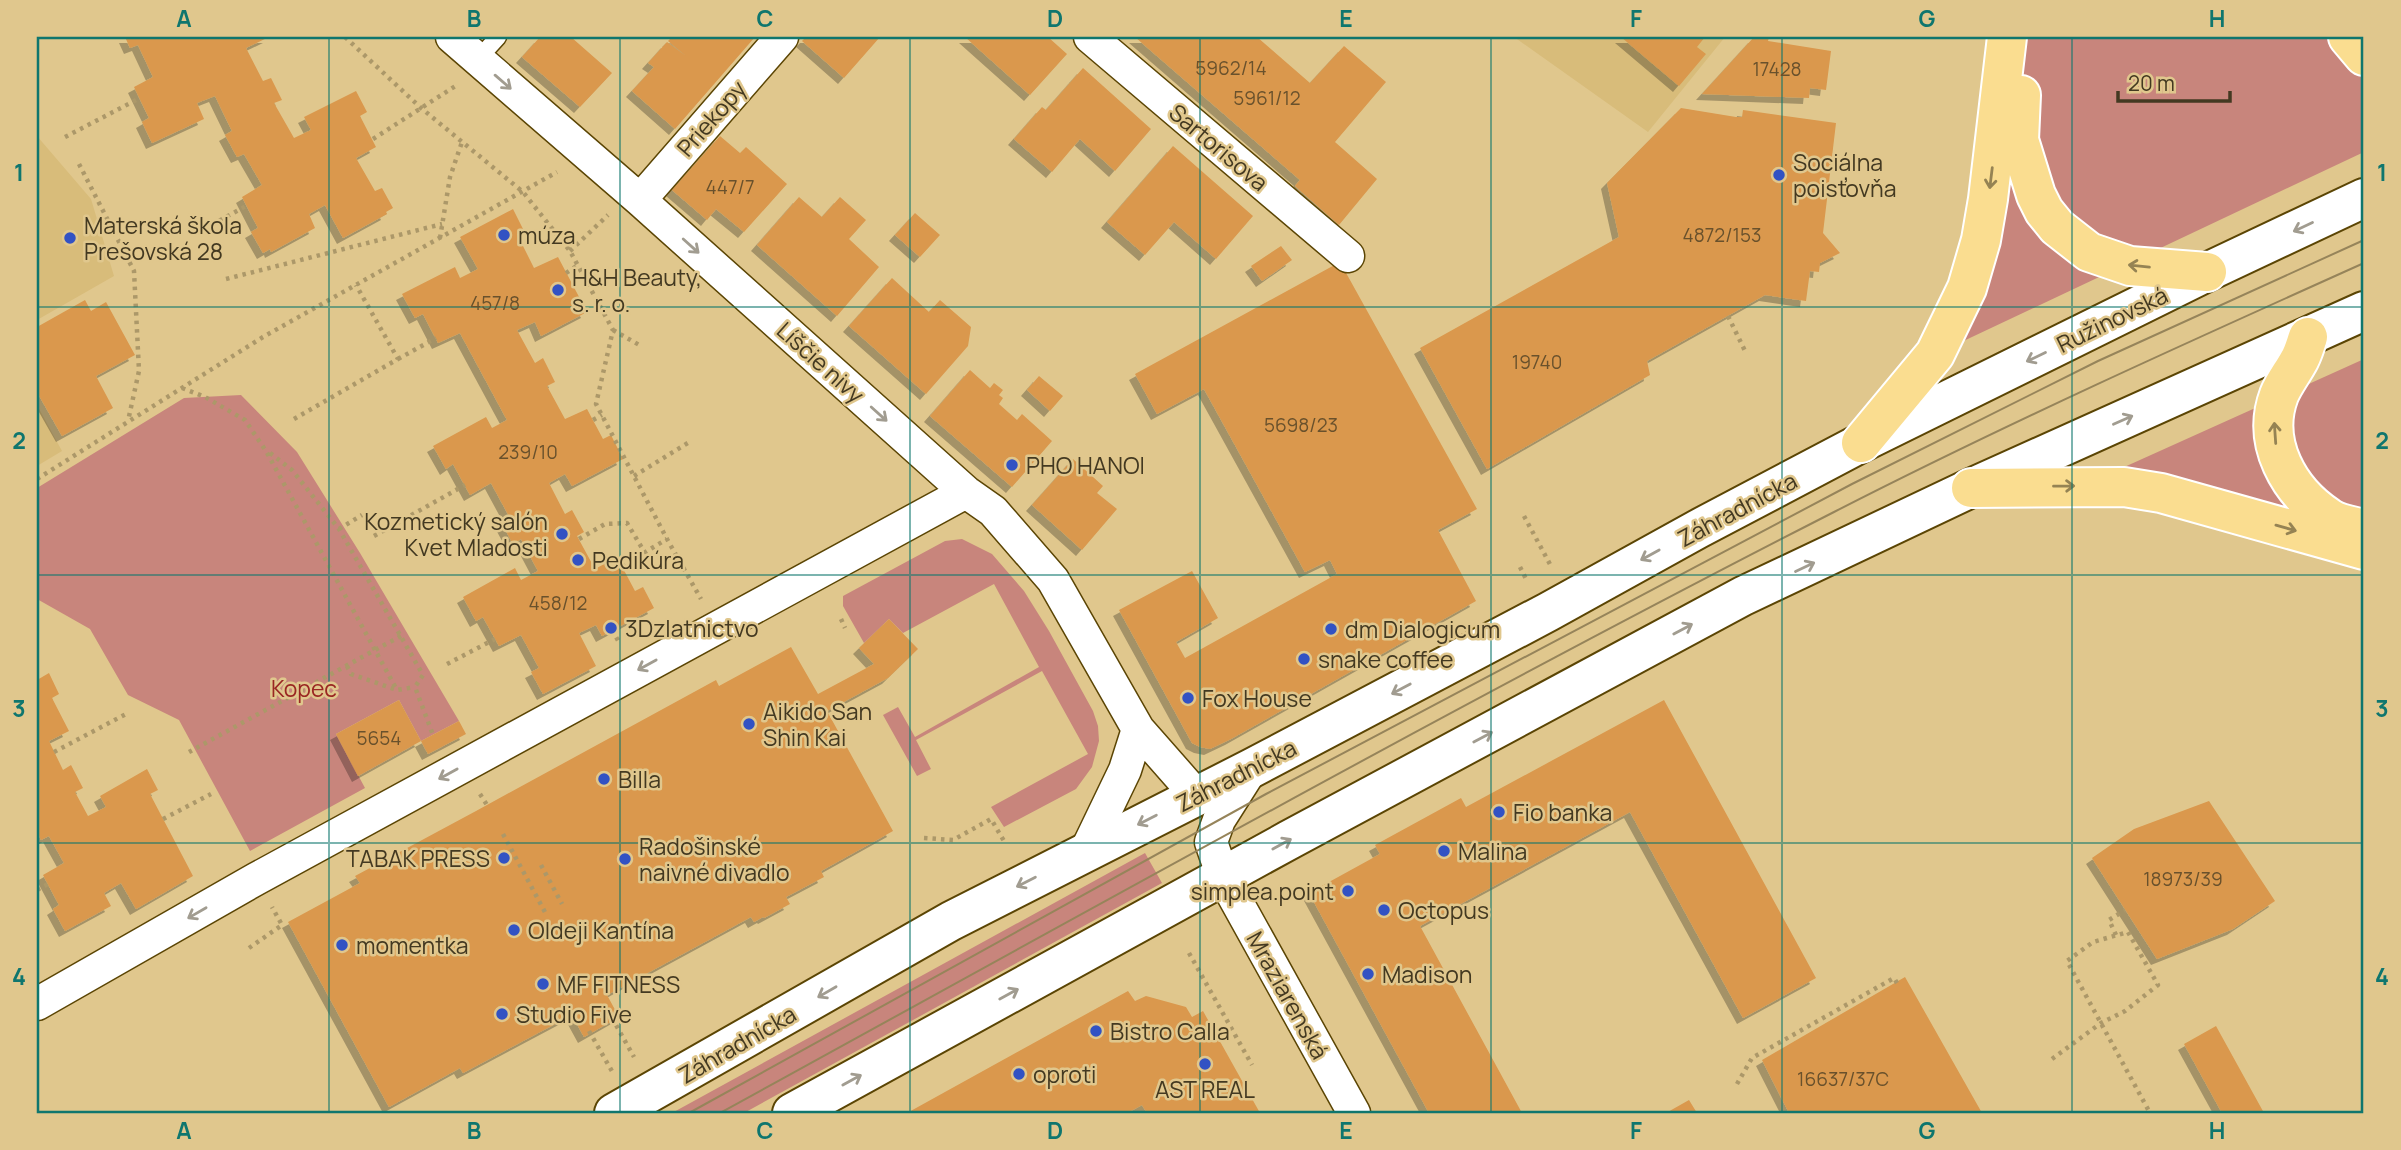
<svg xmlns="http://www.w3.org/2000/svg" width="2401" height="1150" font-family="Manrope,sans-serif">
  <defs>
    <filter id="shadow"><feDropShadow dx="-6" dy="6" stdDeviation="0" flood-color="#0004"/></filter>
  </defs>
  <rect width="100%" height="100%" fill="#e0c78d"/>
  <!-- built -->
  <path fill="#d8bc7a" d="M1514,37H1725L1648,132Z
    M37,136L91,199L114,276L37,320Z
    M37,405L62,451L37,466Z"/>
  <!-- green -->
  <path fill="#c8857c" d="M2017,37H2364V152L1955,345Z
    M2364,359V534L2111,473Z
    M241,395L297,452L360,553L459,721L421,741L399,700L336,734L365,788L250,851L179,720L128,695L90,629L37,599V488L184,398Z
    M962,539L992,554L1024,591L1049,631L1093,711L1098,726L1099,741L1092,767L1076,789L1004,827L991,807L1088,754L1042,671L916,740L931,769L917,776L883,715L898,707L915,737L1039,667L994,584L903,633L889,619L864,643L843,606V596L945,541Z
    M1145,853L1162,883L744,1113H672Z"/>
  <!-- building -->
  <path fill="#da984d" filter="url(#shadow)" d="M125,37H269L246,48L263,81L271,78L282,100L274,103L294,138L311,130L304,117L356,91L367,112L360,116L376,147L356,158L375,191L382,188L393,208L386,212L387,214L343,238L325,205L309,214L315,228L271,252L270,249L263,253L251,232L258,228L242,197L262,185L244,154L237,157L225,135L232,131L215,96L197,103L204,119L152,143L142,122L149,118L134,87L153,77L138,45L130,48Z
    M540,37H571L612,73L580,107L522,57Z
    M672,37H755L675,129L632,91L654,67L648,63L667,42L686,56L668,41Z
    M806,37H880L844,78L802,41Z
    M965,37H1048L1067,54L1030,95Z
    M1135,37H1257L1310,83L1344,46L1386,82L1335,142L1377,179L1339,225L1295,186L1300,180Z
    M1621,37H1705L1697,47L1706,54L1679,86Z
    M1754,37H1769L1768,41L1831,51L1826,90L1810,88L1809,98L1702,94Z
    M1083,68L1151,129L1115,171L1080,139L1052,172L1014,139L1042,107L1046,110Z
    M1681,108L1736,117H1742L1743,110L1836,123L1823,233L1840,253L1820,263L1819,272L1810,271L1806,301L1765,295L1647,361L1650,375L1487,469L1420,348L1619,237L1607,183Z
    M720,136L740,153L746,147L787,184L744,232L716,209L707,220L672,190Z
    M1173,146L1253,216L1216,259L1174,222L1145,255L1107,222Z
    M799,197L822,217L840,197L866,220L849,239L879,267L837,316L757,245Z
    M513,209L524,231L517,234L534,268L558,257L587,312L541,336L535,322L517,330L535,363L543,358L555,382L547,386L565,419L587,409L603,439L611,435L623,459L572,486L565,474L549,483L565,514L572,510L584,532L577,536L595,569L617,557L635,591L643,587L654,608L602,636L596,625L579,633L596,666L543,694L531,672L539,668L521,635L499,646L483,617L476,621L463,597L515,568L521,580L538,571L521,539L513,544L501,522L510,518L491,483L470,495L453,464L446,469L433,446L486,417L492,428L507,420L460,333L438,343L423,314L415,318L402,294L455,267L460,278L478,269L460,237Z
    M915,213L940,235L920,257L895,235Z
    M1281,246L1292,260L1262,281L1251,266Z
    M1340,262L1477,509L1438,530L1476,601L1231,739L1210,749L1200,747L1192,743L1119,610L1192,571L1218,618L1176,642L1185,658L1337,574L1330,560L1305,572L1204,389L1157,414L1135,374Z
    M892,278L929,312L940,300L971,327L968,346L926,394L849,326Z
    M85,300L91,311L106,302L135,355L96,376L113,408L62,436L37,392V327Z
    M970,370L990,388L994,383L1003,390L999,395L1003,398L999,404L1017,420L1022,414L1052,441L1012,487L930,416Z
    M1039,376L1063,396L1050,411L1027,390Z
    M1073,459L1103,486L1097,493L1117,509L1082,550L1032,505Z
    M889,619L918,649L888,678L827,711L893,831L821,871L824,877L786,897L790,904L764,918L763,917L754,922L751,917L607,995L619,1017L584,1037L572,1015L463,1073L460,1068L389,1107L288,922L360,883L355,876L476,811L716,680L719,686L791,647L818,694L874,664L859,648Z
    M49,673L59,694L52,698L69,731L49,741L63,770L71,765L83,788L75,792L88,816L106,807L100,796L147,769L158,790L150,794L193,876L136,909L121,883L104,893L111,906L65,931L53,909L59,905L43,875L64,863L49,836L41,840L37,831V680Z
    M399,700L421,741L358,776L336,734Z
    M1664,700L1816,978L1743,1018L1630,812L1420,926L1522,1113H1429L1309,893L1380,854L1375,845L1461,798L1466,807Z
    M459,721L466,734L428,754L421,741Z
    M2209,801L2275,901L2233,929L2157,959L2092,858L2134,829Z
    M1905,977L1982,1113H1789L1762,1060Z
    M1128,991L1135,1001L1146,996L1186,1007L1192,1017L1203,1011L1260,1113H1147L1142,1105L1127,1113H907Z
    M2216,1026L2264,1113H2222L2184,1044Z
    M1689,1100L1697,1113H1666Z"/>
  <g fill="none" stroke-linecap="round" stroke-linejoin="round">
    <!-- service casing -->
    <g stroke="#5b4504" stroke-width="19">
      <path id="service" d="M478,59L498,37"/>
    </g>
    <!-- minor casing -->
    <g stroke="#5b4504" stroke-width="35">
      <path id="minor" d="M452,37L640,200L966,492L993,511L1053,580L1138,729L1196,795
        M1090,37L1348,256
        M640,200L782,37
        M1252,768L1219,820L1211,842L1223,877L1354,1113
        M1086,851L1125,770L1138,729
        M37,1004L256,879L966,492"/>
    </g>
    <!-- tertiary casing -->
    <g stroke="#5b4504" stroke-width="42">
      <path id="tertiary" d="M614,1113L951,921L1252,768L1548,612L1698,529L1861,443L2207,272L2364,198
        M792,1113L1289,840L1743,596L1971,488L2364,311"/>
    </g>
    <!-- primary casing -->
    <g stroke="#fff" stroke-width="42">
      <path id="primary" d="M2348,37L2364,56
        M2021,95L2019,140L2036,195L2044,211L2057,227L2089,252L2130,266L2207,272
        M2308,337C2305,345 2303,354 2298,362C2292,373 2284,383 2279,395C2261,443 2289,491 2328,517C2337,524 2353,526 2364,529
        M1861,443L1935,354L1967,288L1981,240L1988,199L2007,37
        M1971,488L2124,487L2161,493L2364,550"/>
    </g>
    <!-- path -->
    <path stroke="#ac9869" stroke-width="4.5" stroke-dasharray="3.5 5" stroke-linecap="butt" d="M345,37L421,108L523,192L570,251L613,330L596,404L667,539L701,599
      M65,137L140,98
      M373,139L457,85
      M79,164L134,271L139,371L128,421
      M197,233L246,206
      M440,238L450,177L462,142
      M570,251L608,215
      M566,273L578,265
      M226,279L442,224
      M1728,316L1746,353
      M613,330L641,346
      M398,359L436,338
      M182,388L205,397L245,420L266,451L375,650L189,752
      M294,419L398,359L356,285
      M593,420L602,415
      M270,453L292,470L339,529L423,675L415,687L433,735
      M634,476L691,441
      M37,479L263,337L557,172
      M1524,516L1552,568
      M339,529L362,515
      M374,536L465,485
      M579,539L605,524L627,523L645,553
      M622,566L667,539
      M1520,567L1527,581
      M841,619L845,628
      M612,630L620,644
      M401,636L375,650L397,690L415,687
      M447,664L495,639
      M347,666L351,674L397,690
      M54,752L126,714
      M480,794L487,805
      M163,819L211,794
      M503,834L546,914
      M924,838L953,840L991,819L1004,841
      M541,865L562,904
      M37,890L48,884
      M2116,935L2109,920L2125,910
      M249,948L282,925L272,907
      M1189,953L1252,1065
      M612,1018L634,1057
      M589,1031L613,1073
      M2052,1059L2101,1023L2125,1011L2158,985L2128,932L2093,942L2067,961L2150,1113
      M1737,1084L1752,1058L1894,978L1897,983"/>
    <!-- service -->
    <use href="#service" stroke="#fff" stroke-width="16"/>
    <!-- minor -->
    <use href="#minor" stroke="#fff" stroke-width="32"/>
    <!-- tertiary -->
    <use href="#tertiary" stroke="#fff" stroke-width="38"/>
    <!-- primary -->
    <use href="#primary" stroke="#fadd90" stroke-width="38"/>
    <!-- tram -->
    <path stroke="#96845a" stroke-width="2" d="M689,1113L1266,794L1852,484L2098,361L2364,240
      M720,1113C1090,910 1458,704 1834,512C2008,423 2186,343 2364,263"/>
  </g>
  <!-- one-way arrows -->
  <defs><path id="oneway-shaft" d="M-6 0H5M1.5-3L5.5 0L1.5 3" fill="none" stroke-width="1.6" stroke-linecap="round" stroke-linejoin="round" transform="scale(1.75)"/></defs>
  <g stroke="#a19c90">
    <use href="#oneway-shaft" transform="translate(503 82) rotate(41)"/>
    <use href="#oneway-shaft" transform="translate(2303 227) rotate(155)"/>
    <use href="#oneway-shaft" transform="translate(691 246) rotate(42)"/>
    <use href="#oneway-shaft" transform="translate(2036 357) rotate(154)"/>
    <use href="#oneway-shaft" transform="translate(879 414) rotate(42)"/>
    <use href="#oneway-shaft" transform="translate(2123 420) rotate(-24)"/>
    <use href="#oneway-shaft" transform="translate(1650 555) rotate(151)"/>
    <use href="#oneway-shaft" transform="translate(1805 567) rotate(-25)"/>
    <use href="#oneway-shaft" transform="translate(1683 629) rotate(-28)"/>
    <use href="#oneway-shaft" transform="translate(647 665) rotate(151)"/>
    <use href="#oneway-shaft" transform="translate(1401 689) rotate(152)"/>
    <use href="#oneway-shaft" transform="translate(1483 737) rotate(-28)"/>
    <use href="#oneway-shaft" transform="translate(448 774) rotate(151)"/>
    <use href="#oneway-shaft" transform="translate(1147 820) rotate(153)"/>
    <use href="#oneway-shaft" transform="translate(1282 844) rotate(-29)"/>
    <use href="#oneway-shaft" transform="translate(1026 882) rotate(153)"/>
    <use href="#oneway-shaft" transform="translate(197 913) rotate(150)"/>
    <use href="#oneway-shaft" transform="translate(827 992) rotate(150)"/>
    <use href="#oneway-shaft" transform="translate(1009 994) rotate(-29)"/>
    <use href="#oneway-shaft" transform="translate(852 1080) rotate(-29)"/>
  </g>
  <g stroke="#958353">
    <use href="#oneway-shaft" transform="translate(1991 178) rotate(97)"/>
    <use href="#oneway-shaft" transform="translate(2139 266) rotate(-174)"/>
    <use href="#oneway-shaft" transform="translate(2275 433) rotate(-94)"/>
    <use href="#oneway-shaft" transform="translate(2064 486) rotate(-1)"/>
    <use href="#oneway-shaft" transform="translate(2286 528) rotate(16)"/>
  </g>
  <!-- grid -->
  <path fill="none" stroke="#0f766e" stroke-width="2" stroke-opacity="0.55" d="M329,37V1113M620,37V1113M910,37V1113M1200,37V1113M1491,37V1113M1782,37V1113M2072,37V1113M37,307H2364M37,575H2364M37,843H2364"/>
  <!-- markers -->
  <g fill="#3252c3" stroke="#e0c78d" stroke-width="2.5">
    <circle cx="1779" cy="175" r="7"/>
    <circle cx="504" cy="235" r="7"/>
    <circle cx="70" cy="238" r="7"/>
    <circle cx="558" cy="290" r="7"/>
    <circle cx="1012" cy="465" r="7"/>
    <circle cx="562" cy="534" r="7"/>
    <circle cx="578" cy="560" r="7"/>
    <circle cx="611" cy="628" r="7"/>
    <circle cx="1331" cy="629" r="7"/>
    <circle cx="1304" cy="659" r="7"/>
    <circle cx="1188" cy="698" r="7"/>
    <circle cx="749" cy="724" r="7"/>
    <circle cx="604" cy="779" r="7"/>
    <circle cx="1499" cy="812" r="7"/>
    <circle cx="1444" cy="851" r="7"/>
    <circle cx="504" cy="858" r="7"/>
    <circle cx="625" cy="859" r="7"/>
    <circle cx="1348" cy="891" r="7"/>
    <circle cx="1384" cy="910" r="7"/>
    <circle cx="514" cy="930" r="7"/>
    <circle cx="342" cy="945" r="7"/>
    <circle cx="1368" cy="974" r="7"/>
    <circle cx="543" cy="984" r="7"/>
    <circle cx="502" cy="1014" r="7"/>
    <circle cx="1096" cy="1031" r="7"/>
    <circle cx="1205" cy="1064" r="7"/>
    <circle cx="1019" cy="1074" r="7"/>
  </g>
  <g text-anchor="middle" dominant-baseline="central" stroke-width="5" stroke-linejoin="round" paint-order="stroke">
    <!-- number labels -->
    <g font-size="19" fill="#69512c">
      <text x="1231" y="68">5962/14</text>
      <text x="1777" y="69">17428</text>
      <text x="1267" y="98">5961/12</text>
      <text x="730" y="187">447/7</text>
      <text x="1722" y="235">4872/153</text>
      <text x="495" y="303">457/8</text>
      <text x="1537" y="362">19740</text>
      <text x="1301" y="425">5698/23</text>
      <text x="528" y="452">239/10</text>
      <text x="558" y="603">458/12</text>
      <text x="379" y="738">5654</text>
      <text x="2183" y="879">18973/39</text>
      <text x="1843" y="1079">16637/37C</text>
    </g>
    <!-- street labels -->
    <g font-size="23" fill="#433921" stroke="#e0c78d">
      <text transform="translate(711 118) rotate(-49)">Priekopy</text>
      <text transform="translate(1219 147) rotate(40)">Sartorisova</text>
      <text transform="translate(2112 319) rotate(-26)">Ružinovská</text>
      <text transform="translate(821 362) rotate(42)">Líščie nivy</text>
      <text transform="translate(1737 509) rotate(-28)">Záhradnícka</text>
      <text transform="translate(1236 775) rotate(-27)">Záhradnícka</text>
      <text transform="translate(1288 995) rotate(61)">Mraziarenská</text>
      <text transform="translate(737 1044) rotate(-30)">Záhradnícka</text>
    </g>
    <!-- poi labels -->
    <g font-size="23" fill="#433921" stroke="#e0c78d" text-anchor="start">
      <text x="1793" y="162">Sociálna<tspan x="1793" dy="26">poisťovňa</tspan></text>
      <text x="84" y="225">Materská škola<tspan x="84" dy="26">Prešovská 28</tspan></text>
      <text x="518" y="235">múza</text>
      <text x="572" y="277">H&amp;H Beauty,<tspan x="572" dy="26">s. r. o.</tspan></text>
      <text x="1026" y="465">PHO HANOI</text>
      <text x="548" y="521" text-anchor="end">Kozmetický salón<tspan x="548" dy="26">Kvet Mladosti</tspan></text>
      <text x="592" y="560">Pedikúra</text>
      <text x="625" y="628">3Dzlatnictvo</text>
      <text x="1345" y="629">dm Dialogicum</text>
      <text x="1318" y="659">snake coffee</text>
      <text x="1202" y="698">Fox House</text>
      <text x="763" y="711">Aikido San<tspan x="763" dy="26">Shin Kai</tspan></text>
      <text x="618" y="779">Billa</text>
      <text x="1513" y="812">Fio banka</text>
      <text x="639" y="846">Radošinské<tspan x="639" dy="26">naivné divadlo</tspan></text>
      <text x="1458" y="851">Malina</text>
      <text x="490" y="858" text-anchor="end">TABAK PRESS</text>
      <text x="1334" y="891" text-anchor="end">simplea.point</text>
      <text x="1398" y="910">Octopus</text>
      <text x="528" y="930">Oldeji Kantína</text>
      <text x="356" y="945">momentka</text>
      <text x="1382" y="974">Madison</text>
      <text x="557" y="984">MF FITNESS</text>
      <text x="516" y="1014">Studio Five</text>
      <text x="1110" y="1031">Bistro Calla</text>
      <text x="1033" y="1074">oproti</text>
      <text x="1205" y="1089" text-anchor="middle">AST REAL</text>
    </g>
    <!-- park labels -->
    <g font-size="23" fill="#9a2723" stroke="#e0c78d">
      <text x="304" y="688">Kopec</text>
    </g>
  </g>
  <!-- border -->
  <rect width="2401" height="1150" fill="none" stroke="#e0c78d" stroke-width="77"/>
  <!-- scale -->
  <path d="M2118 91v10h112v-10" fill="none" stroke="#433921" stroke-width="3.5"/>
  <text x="2128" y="91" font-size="21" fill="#433921" stroke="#e0c78d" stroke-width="5" paint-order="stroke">20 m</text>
  <rect x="38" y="38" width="2324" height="1074" fill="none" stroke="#0f766e" stroke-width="2.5"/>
  <g font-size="23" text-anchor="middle" font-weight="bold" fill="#0f766e">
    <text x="184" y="27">A</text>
    <text x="474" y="27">B</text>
    <text x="765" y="27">C</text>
    <text x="1055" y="27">D</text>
    <text x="1346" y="27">E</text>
    <text x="1636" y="27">F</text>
    <text x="1927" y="27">G</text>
    <text x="2217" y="27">H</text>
    <text x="19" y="181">1</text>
    <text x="2382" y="181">1</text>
    <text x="19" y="449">2</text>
    <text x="2382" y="449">2</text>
    <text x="19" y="717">3</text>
    <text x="2382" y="717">3</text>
    <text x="19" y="985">4</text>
    <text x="2382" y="985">4</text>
    <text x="184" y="1139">A</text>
    <text x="474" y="1139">B</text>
    <text x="765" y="1139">C</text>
    <text x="1055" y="1139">D</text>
    <text x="1346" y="1139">E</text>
    <text x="1636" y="1139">F</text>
    <text x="1927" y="1139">G</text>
    <text x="2217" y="1139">H</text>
  </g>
</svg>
